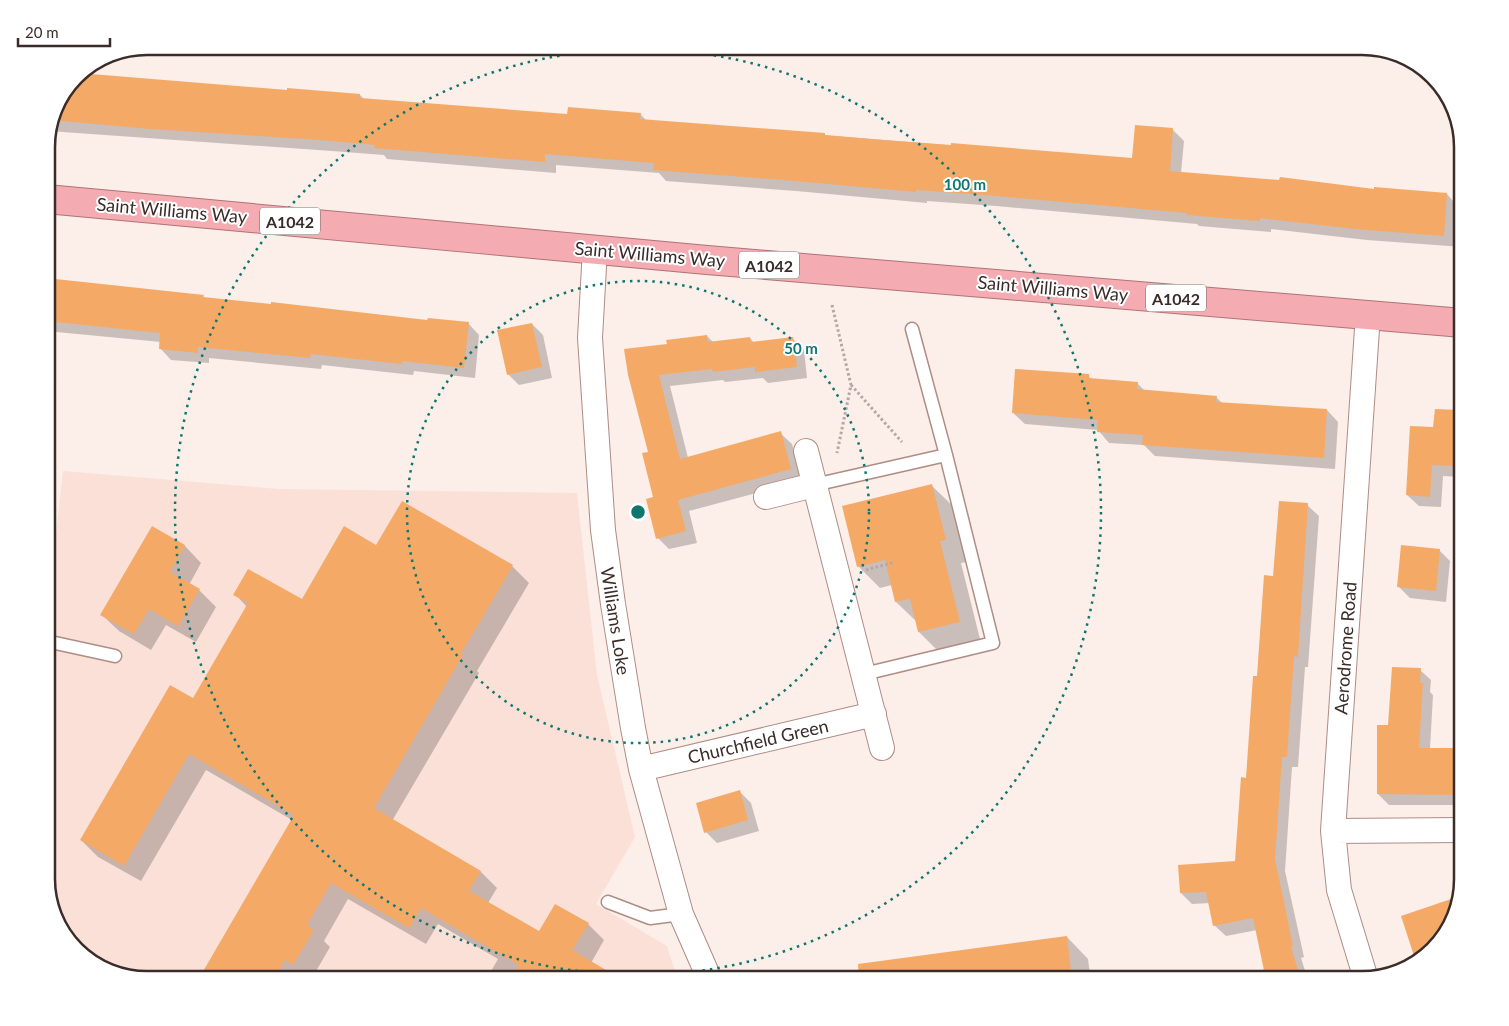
<svg xmlns="http://www.w3.org/2000/svg" width="1509" height="1026" font-family="Lato,sans-serif">
  <rect width="100%" height="100%" fill="#fceee9"/>
  <!-- built -->
  <path fill="#fbe0d8" d="M63,471L279,489L577,493L597,675L635,837L596,904L667,946L678,980H147L91,963L60,929L46,886V622Z"/>
  <!-- shadow -->
  <path fill="#0003" d="M77,75L288,91L360,95L364,99L568,115L640,114L647,121L1133,160L1172,129L1184,141L1181,173L1375,190L1447,194L1453,201L1463,202V247L1367,240L1271,229V232L1199,226L1197,224L996,206L927,201V203L796,191L666,181L659,173L556,165V173L387,159L384,155L332,151L49,131L54,108Z
    M46,280L203,296L206,299L428,322L468,323L479,335L475,378L414,371L413,375L322,365L321,369L209,358V363L171,360L160,348L161,342L46,331Z
    M532,324L543,335L552,378L519,385L508,374Z
    M707,336L713,342L750,338L754,343L792,338L804,350L807,378L768,383L763,378L725,382L723,380L670,386L688,458L780,433L792,444L802,481L689,511L697,543L669,549L658,538L649,453L629,375L668,345Z
    M1088,376L1092,380L1137,383L1145,391L1216,397L1223,404L1327,410L1338,422L1335,469L1155,456L1144,445L1109,443L1098,430L1025,424L1013,413Z
    M1436,410L1463,413V477L1443,476L1441,507L1419,506L1407,495L1434,429Z
    M932,486L954,507L967,562L961,563L981,643L941,654L919,632L917,622L896,602L892,585L880,588L858,566Z
    M1307,505L1319,516L1308,667H1305L1298,767H1292L1285,871L1304,957L1301,958L1308,980H1256L1254,972L1265,969L1257,930L1226,936L1214,925L1210,903L1192,904L1181,893L1236,863L1248,779L1258,677L1275,577Z
    M152,528L185,546L201,563L189,585L199,590L216,607L196,642L166,625L151,650L119,631L102,615Z
    M377,546L512,566L529,583L477,671L479,673L392,821L481,872L497,888L488,903L539,932L588,924L604,940L591,963L620,980H486L498,959L438,924L426,944L348,899L324,941L330,947L311,980L302,976L299,980H200L292,820L206,770L141,881L98,857L81,840L193,700L247,607L235,594L302,601Z
    M1439,550L1450,561L1446,602L1410,598L1399,587Z
    M1420,670L1431,680L1430,692L1433,695L1430,749H1463V805H1389L1378,794Z
    M740,792L751,803L759,831L717,843L706,832Z
    M1067,937L1088,959L1090,974L1096,980H866Z"/>
  <!-- building -->
  <path fill="#f4aa66" d="M79,73L287,90V88L360,94V98L567,114L568,107L604,110L641,113L640,119L825,133V135L884,140L951,145V143L1132,158L1135,125L1173,128L1170,171L1279,180L1280,177L1374,189V187L1447,193L1444,236L1355,229L1260,218V221L1187,215V213L984,195L916,190V192L784,180L653,170L654,163L545,154V162L374,148L375,145L320,140L150,129L51,120L54,108Z
    M46,278L204,295L203,297L271,304V302L427,320L428,318L469,322L464,368L403,361L402,364L311,354L310,358L198,347V353L159,349L160,333L46,321Z
    M532,323L542,367L507,375L497,330Z
    M707,335L708,342L750,337L751,342L793,337L797,367L755,372V367L713,372L712,369L659,375L680,459L781,431L791,469L678,500L686,531L656,539L646,499L653,497L642,453L648,452L628,375L624,349L667,344L666,340Z
    M1015,369L1089,374V378L1138,382L1137,389L1217,396L1216,402L1327,409L1324,458L1142,445L1143,435L1097,432L1098,420L1012,413Z
    M1435,409L1459,410L1455,466L1432,465L1430,497L1406,495L1410,426L1433,427Z
    M932,484L946,540L940,541L960,622L918,632L910,599L895,602L885,560L857,567L842,506Z
    M402,501L513,565L461,654L463,655L374,808L481,871L469,891L539,931L555,904L589,923L572,950L623,980H510L519,965L421,908L409,928L331,883L307,925L314,930L293,965L285,960L273,980H198L294,815L189,754L124,866L80,840L170,685L193,698L248,603L233,595L248,569L302,599L344,526L376,545Z
    M1279,501L1308,503L1298,657L1294,656L1287,757H1282L1275,859L1293,946L1291,947L1301,980H1266L1253,918L1213,926L1206,892L1180,893L1178,865L1235,861L1241,777L1246,778L1253,676H1257L1264,575L1273,576Z
    M152,526L185,545L170,572L200,589L178,626L149,609L134,634L100,615Z
    M1401,545L1440,549L1436,591L1397,587Z
    M1392,667L1421,668L1420,683H1423L1419,748H1463V795L1377,794V725H1388Z
    M740,790L748,820L704,833L696,803Z
    M1457,897L1446,935L1416,962L1401,916Z
    M1067,936L1072,980H859L858,964Z"/>
  <g fill="none" stroke-linecap="round" stroke-linejoin="round">
    <!-- service casing -->
    <g stroke="#ae8d83" stroke-width="15">
      <path id="service" d="M814,485L946,455
        M46,641L115,656
        M864,674L993,643L946,455L912,329
        M608,902L650,918L681,914"/>
    </g>
    <!-- minor casing -->
    <g stroke="#ae8d83" stroke-width="26">
      <path id="minor" d="M595,249L590,338L603,530L613,604L633,728L641,769L681,914L710,980
        M806,451L882,748
        M766,497L814,485
        M641,769L874,714
        M1333,831L1463,830
        M1366,979L1339,890L1333,831L1368,314"/>
    </g>
    <!-- trunk casing -->
    <g stroke="#b17275" stroke-width="30">
      <path id="trunk" d="M46,199L707,260L1463,323"/>
    </g>
    <!-- path -->
    <path stroke="#b5a7a3" stroke-width="3" stroke-dasharray="2.5 2.5" stroke-linecap="butt" d="M832,305L851,385L837,453
      M851,385L902,442
      M866,570L895,562"/>
    <!-- service -->
    <use href="#service" stroke="#fff" stroke-width="12"/>
    <!-- minor -->
    <use href="#minor" stroke="#fff" stroke-width="24"/>
    <!-- trunk -->
    <use href="#trunk" stroke="#f4acb2" stroke-width="28"/>
  </g>
  <!-- distance rings -->
  <g fill="none" stroke="#0f766e" stroke-width="2.5" stroke-dasharray="2.5 5">
    <circle cx="638" cy="512" r="231"/>
    <circle cx="638" cy="512" r="463"/>
  </g>
  <g text-anchor="middle" dominant-baseline="central" stroke-width="4" stroke-linejoin="round" paint-order="stroke">
    <!-- shield labels -->
    <g fill="#fff" stroke="#756b68" stroke-width="1">
      <rect x="260" y="207.5" width="60" height="27" rx="4"/>
      <rect x="739" y="251.5" width="60" height="27" rx="4"/>
      <rect x="1146" y="284.5" width="60" height="27" rx="4"/>
    </g>
    <g font-size="16" font-weight="bold" fill="#3a2c28">
      <text x="290" y="221">A1042</text>
      <text x="769" y="265">A1042</text>
      <text x="1176" y="298">A1042</text>
    </g>
    <!-- street labels -->
    <g font-size="18" fill="#3a2c28" stroke="#fff">
      <text transform="translate(172 210) rotate(5)">Saint Williams Way</text>
      <text transform="translate(650 254) rotate(5)">Saint Williams Way</text>
      <text transform="translate(1053 288) rotate(5)">Saint Williams Way</text>
      <text transform="translate(616 621) rotate(81)">Williams Loke</text>
      <text transform="translate(1345 648) rotate(-86)">Aerodrome Road</text>
      <text transform="translate(758 741) rotate(-13)">Churchfield Green</text>
    </g>
  </g>
  <!-- crop -->
  <path d="M0 0H1509V1026H0ZM147 55H1362A92 92 0 0 1 1454 147V879A92 92 0 0 1 1362 971H147A92 92 0 0 1 55 879V147A92 92 0 0 1 147 55Z" fill="#fff" fill-rule="evenodd"/>
  <path fill="none" stroke="#3a2c28" stroke-width="2.5" d="M147 55H1362A92 92 0 0 1 1454 147V879A92 92 0 0 1 1362 971H147A92 92 0 0 1 55 879V147A92 92 0 0 1 147 55Z"/>
  <circle cx="638" cy="512" r="8" fill="#0f766e" stroke="#fff" stroke-width="2.5"/>
  <g font-size="15" text-anchor="middle" font-weight="bold" fill="#0f766e" stroke="#fff" stroke-width="4" stroke-linejoin="round" paint-order="stroke">
    <text x="965" y="190">100 m</text>
    <text x="801" y="354">50 m</text>
  </g>
  <!-- scale -->
  <path d="M18 38v8h92v-8" fill="none" stroke="#3a2c28" stroke-width="2.5"/>
  <text x="25" y="38" font-size="15" fill="#3a2c28" stroke="#ffffff" stroke-width="4" paint-order="stroke">20 m</text>
</svg>
